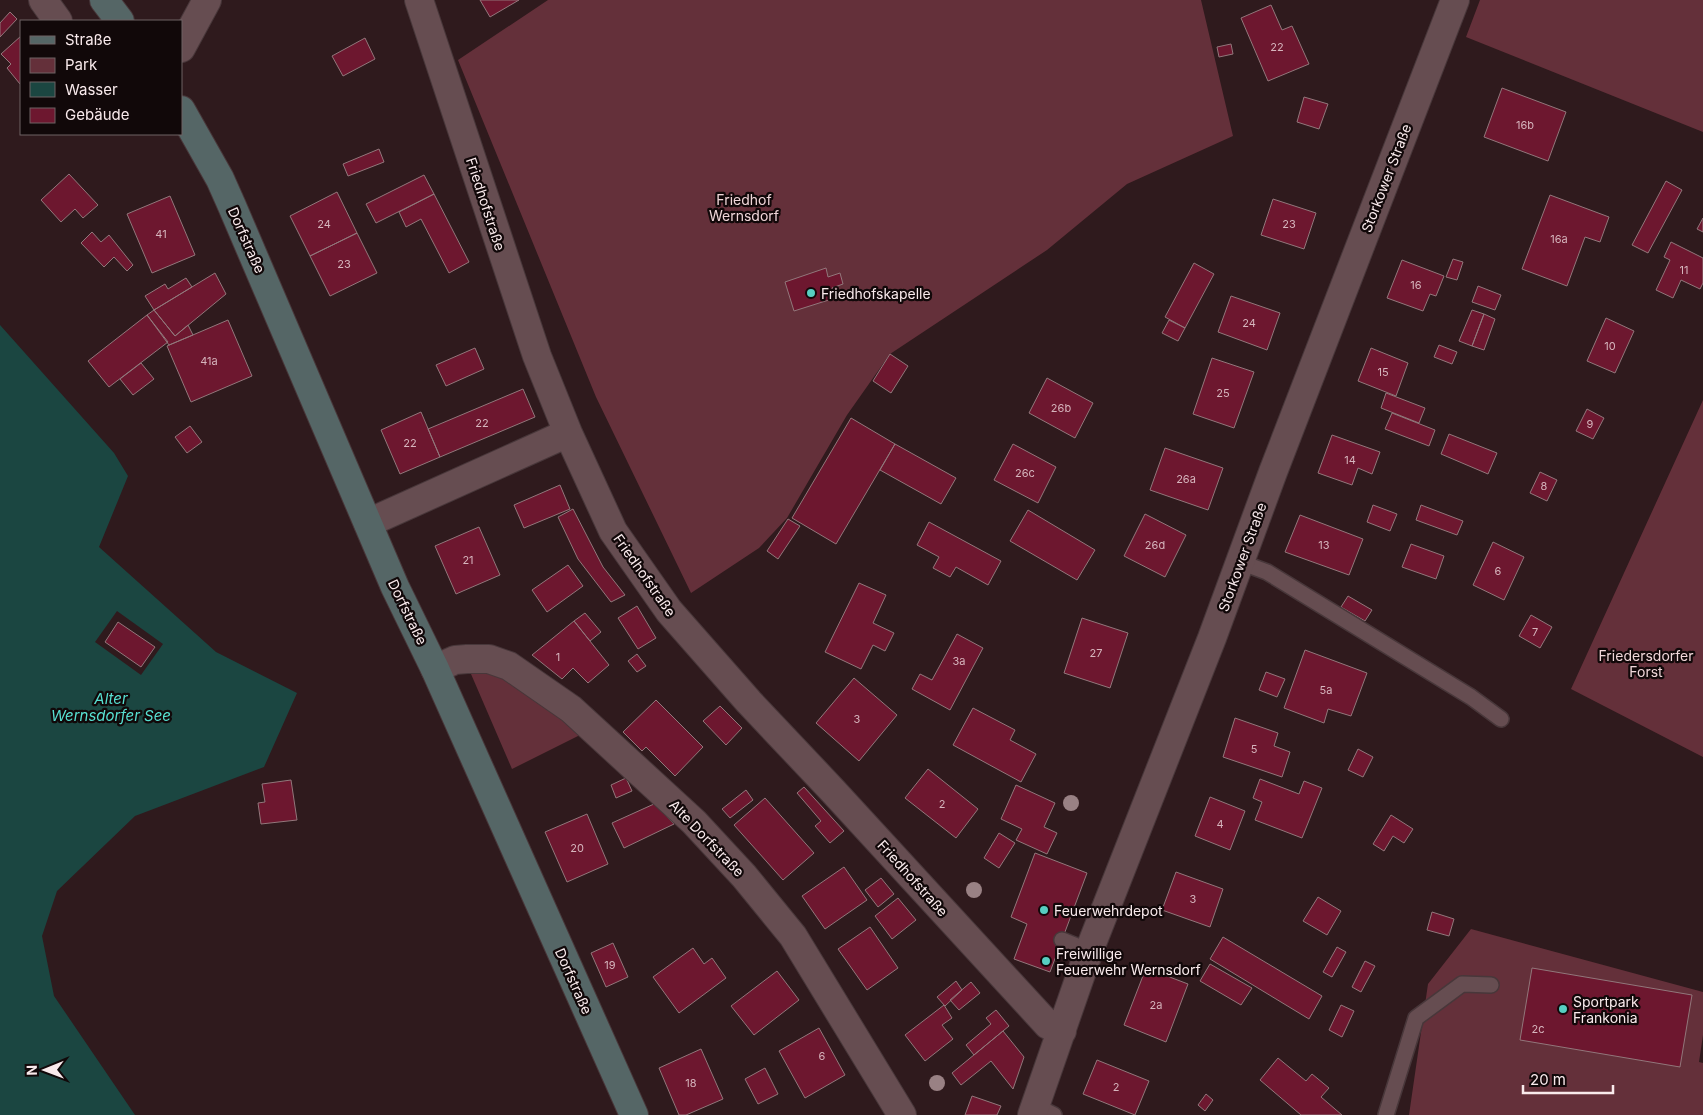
<svg xmlns="http://www.w3.org/2000/svg" width="1703" height="1115" font-family="Inter,sans-serif">
  <rect width="100%" height="100%" fill="#2f1a1d"/>
  <!-- green -->
  <path fill="#64303a" d="M548,0H1201L1233,136L1127,184L1047,250L890,354L847,415L787,518L759,548L691,593L596,397L458,60Z
    M1480,0H1703V132L1466,37Z
    M1703,400V757L1571,689Z
    M475,670L505,673L586,732L512,769L471,674Z
    M1471,929L1703,992V1035L1699,1062L1703,1063V1115H1409L1428,984Z"/>
  <!-- water -->
  <path fill="#1b4641" d="M0,325L114,453L128,476L99,547L216,652L297,693L264,767L135,816L57,891L42,936L54,996L135,1115H0Z"/>
  <!-- pier -->
  <path fill="#2f1a1d" d="M117,611L163,644L141,675L95,642Z"/>
  <!-- building -->
  <path fill="#6d172f" stroke="#92777b" d="M480,0H519L490,17Z
    M1271,5L1282,30L1292,26L1309,64L1268,81L1241,18Z
    M10,12L17,19L0,37V23Z
    M21,36V83L20,84L7,68L11,64L1,54Z
    M365,38L375,59L343,76L332,56Z
    M1231,44L1233,54L1219,57L1217,47Z
    M1502,88L1566,112L1548,161L1484,137Z
    M1304,97L1328,104L1319,129L1297,122Z
    M379,149L384,162L348,176L343,164Z
    M69,174L98,205L83,218L75,209L61,222L41,200Z
    M424,175L434,194L376,223L366,204Z
    M1666,181L1682,190L1648,253L1632,245Z
    M337,192L357,233L310,256L290,216Z
    M434,194L469,262L449,273L421,219L406,227L399,212Z
    M1550,195L1609,217L1600,242L1585,237L1567,286L1522,269Z
    M170,196L195,255L152,273L127,214Z
    M1273,199L1316,213L1304,249L1261,235Z
    M1703,218V232L1697,229Z
    M92,232L101,242L109,235L133,265L127,271L114,257L104,267L81,243Z
    M357,233L377,273L330,296L310,256Z
    M1671,242L1703,258V283L1700,289L1681,280L1673,298L1656,290L1670,260L1664,257Z
    M1453,259L1463,262L1457,280L1446,277Z
    M1402,260L1444,276L1436,296L1430,294L1423,311L1387,298Z
    M1194,263L1214,274L1185,328L1165,317Z
    M826,268L828,277L840,273L843,284L832,288L835,298L794,311L785,282Z
    M215,273L226,294L175,336L154,310Z
    M186,278L192,287L154,310L145,296L165,284L168,289Z
    M1478,286L1501,295L1495,310L1472,302Z
    M1231,296L1280,313L1267,350L1218,332Z
    M154,310L175,336L188,325L193,335L169,345L147,315Z
    M1472,310L1484,314L1472,346L1459,341Z
    M1484,314L1495,319L1484,350L1472,346Z
    M147,315L168,342L109,387L88,361Z
    M1606,318L1634,331L1615,373L1587,361Z
    M228,320L252,376L191,402L167,346Z
    M1169,320L1185,328L1178,341L1162,333Z
    M1439,345L1457,352L1452,364L1434,357Z
    M475,348L484,369L446,386L436,365Z
    M1371,348L1408,363L1396,396L1358,381Z
    M890,354L908,366L891,393L873,381Z
    M1212,358L1254,372L1234,428L1193,414Z
    M141,363L154,379L133,395L120,379Z
    M1047,378L1093,403L1075,438L1029,413Z
    M523,389L535,417L440,457L428,429Z
    M1386,393L1425,408L1419,423L1381,408Z
    M1587,409L1604,418L1593,439L1576,431Z
    M421,412L440,457L400,474L381,430Z
    M1392,413L1435,430L1429,446L1385,429Z
    M851,418L895,444L836,544L792,518Z
    M190,426L202,442L187,453L175,437Z
    M1449,434L1497,453L1488,474L1441,454Z
    M1332,435L1380,452L1372,474L1358,468L1352,485L1318,473Z
    M895,444L956,478L941,504L880,470Z
    M1013,444L1056,467L1038,503L994,480Z
    M1165,448L1223,468L1208,510L1150,490Z
    M1540,472L1557,480L1547,501L1530,493Z
    M560,485L570,509L524,528L514,505Z
    M1373,505L1397,514L1390,531L1367,522Z
    M1421,505L1463,521L1457,535L1416,520Z
    M573,509L603,567L625,595L611,602L578,559L558,517Z
    M1028,510L1095,550L1077,580L1010,541Z
    M1145,514L1186,535L1165,577L1124,556Z
    M1300,515L1363,539L1349,575L1285,552Z
    M788,519L800,526L778,559L767,551Z
    M929,522L1001,561L988,585L956,567L950,577L933,568L939,557L917,545Z
    M479,527L500,575L456,594L435,546Z
    M1493,542L1524,557L1504,600L1473,585Z
    M1411,544L1444,556L1436,579L1402,567Z
    M568,565L583,586L547,612L532,590Z
    M859,583L886,595L873,623L894,633L885,651L873,645L861,669L825,652Z
    M1348,596L1372,610L1365,621L1341,607Z
    M637,606L656,638L638,649L618,618Z
    M585,613L601,632L590,641L574,621Z
    M1531,615L1552,627L1540,648L1519,636Z
    M1082,618L1128,633L1110,688L1064,673Z
    M574,621L609,665L588,683L573,668L562,679L532,655Z
    M118,622L155,647L141,667L105,642Z
    M957,634L983,648L950,710L912,689L920,674L932,680Z
    M1305,650L1367,673L1351,716L1328,709L1324,723L1284,708Z
    M637,654L646,666L637,672L628,661Z
    M1266,672L1285,679L1277,697L1259,690Z
    M854,678L897,715L859,761L816,723Z
    M656,700L703,747L675,776L646,747L642,751L623,732Z
    M720,706L742,728L726,745L703,721Z
    M973,708L1015,730L1010,740L1036,754L1021,782L953,745Z
    M1235,718L1278,733L1274,746L1290,752L1282,777L1223,757Z
    M1358,749L1373,757L1363,777L1348,770Z
    M928,769L978,809L956,838L905,798Z
    M626,778L632,791L616,798L611,785Z
    M1260,779L1299,794L1304,781L1322,788L1302,838L1255,820L1262,802L1253,798Z
    M291,780L297,820L261,824L258,803L265,802L262,784Z
    M1016,785L1055,803L1044,827L1057,833L1047,854L1016,840L1022,829L1001,819Z
    M804,787L844,831L830,843L815,826L821,821L797,793Z
    M746,790L753,800L730,818L722,809Z
    M1210,797L1245,811L1230,850L1195,836Z
    M765,798L814,853L783,880L734,825Z
    M654,804L674,824L624,848L612,823Z
    M587,814L608,864L567,882L545,832Z
    M1391,815L1413,829L1404,843L1393,836L1384,851L1373,844Z
    M999,833L1015,843L999,868L984,858Z
    M1035,853L1087,873L1050,972L1014,959L1027,924L1011,917Z
    M844,867L867,900L825,929L802,896Z
    M1176,872L1223,889L1210,927L1162,910Z
    M881,878L894,894L878,907L865,890Z
    M1318,897L1341,911L1327,935L1303,921Z
    M898,898L916,920L892,939L875,916Z
    M1432,912L1454,919L1449,936L1427,930Z
    M870,927L898,968L867,990L838,949Z
    M1223,937L1322,996L1309,1019L1210,959Z
    M613,943L628,977L606,987L591,953Z
    M1337,947L1346,952L1332,977L1323,972Z
    M693,948L704,964L712,958L726,978L679,1013L653,977Z
    M1365,961L1375,966L1361,992L1352,987Z
    M1210,964L1252,988L1241,1005L1200,981Z
    M1146,968L1188,984L1166,1042L1124,1025Z
    M1532,968L1692,995L1680,1067L1520,1040Z
    M777,971L799,1000L754,1035L731,1006Z
    M956,981L962,990L945,1006L937,997Z
    M971,982L980,993L959,1010L950,1000Z
    M944,1005L952,1018L942,1025L953,1039L925,1061L905,1035Z
    M1341,1005L1354,1011L1342,1037L1329,1030Z
    M996,1010L1009,1026L974,1055L966,1045L991,1024L986,1018Z
    M819,1028L845,1075L805,1098L779,1051Z
    M1003,1031L1024,1057L1013,1089L991,1061L961,1085L952,1073Z
    M701,1049L723,1099L686,1115H679L659,1068Z
    M1278,1058L1306,1081L1312,1074L1329,1088L1321,1097L1342,1115H1301L1260,1080Z
    M1097,1060L1149,1081L1135,1115L1083,1094Z
    M765,1068L778,1094L758,1104L745,1079Z
    M1206,1094L1213,1100L1205,1111L1198,1105Z
    M972,1096L1001,1106L997,1115H965Z"/>
  <g fill="none" stroke-linecap="round" stroke-linejoin="round">
    <!-- service casing -->
    <g stroke="#48373a" stroke-width="18">
      <path id="service" d="M1240,562L1267,572L1471,697L1501,719
        M1062,940L1089,951
        M1036,1106L1054,1115
        M1386,1115L1416,1018L1462,984L1491,985"/>
    </g>
    <!-- minor casing -->
    <g stroke="#48373a" stroke-width="30">
      <path id="minor" d="M43,0L58,21
        M419,0L537,356L568,433L613,531L669,611L749,702L833,791L1048,1025L1062,1031
        M181,48L207,0
        M368,523L568,433
        M435,669L455,660L467,659H489L509,666L571,709L694,822L744,876L793,936L902,1115
        M1032,1115L1089,951L1212,638L1273,472L1455,0"/>
    </g>
    <!-- secondary casing -->
    <g stroke="#48373a" stroke-width="30">
      <path id="secondary" d="M104,0L120,21
        M181,110L220,179L232,206L395,587L435,669L634,1115"/>
    </g>
    <!-- service -->
    <use href="#service" stroke="#664d51" stroke-width="15"/>
    <!-- minor -->
    <use href="#minor" stroke="#664d51" stroke-width="28"/>
    <!-- secondary -->
    <use href="#secondary" stroke="#566" stroke-width="28"/>
  </g>
  <!-- trees -->
  <g fill="#998184">
    <circle cx="1071" cy="803" r="8"/>
    <circle cx="974" cy="890" r="8"/>
    <circle cx="937" cy="1083" r="8"/>
  </g>
  <!-- markers -->
  <g fill="#57cec1" stroke="#110809" stroke-width="2">
    <circle cx="811" cy="293" r="5"/>
    <circle cx="1044" cy="910" r="5"/>
    <circle cx="1046" cy="961" r="5"/>
    <circle cx="1563" cy="1009" r="5"/>
  </g>
  <g text-anchor="middle" dominant-baseline="central" stroke-width="4.5" stroke-linejoin="round" paint-order="stroke">
    <!-- number labels -->
    <g font-size="11" fill="#d6b5bd">
      <text x="1277" y="47">22</text>
      <text x="1525" y="125">16b</text>
      <text x="324" y="224">24</text>
      <text x="1289" y="224">23</text>
      <text x="161" y="234">41</text>
      <text x="1559" y="239">16a</text>
      <text x="344" y="264">23</text>
      <text x="1684" y="270">11</text>
      <text x="1416" y="285">16</text>
      <text x="1249" y="323">24</text>
      <text x="1610" y="346">10</text>
      <text x="209" y="361">41a</text>
      <text x="1383" y="372">15</text>
      <text x="1223" y="393">25</text>
      <text x="1061" y="408">26b</text>
      <text x="482" y="423">22</text>
      <text x="1590" y="424">9</text>
      <text x="410" y="443">22</text>
      <text x="1350" y="460">14</text>
      <text x="1025" y="473">26c</text>
      <text x="1186" y="479">26a</text>
      <text x="1544" y="486">8</text>
      <text x="1155" y="545">26d</text>
      <text x="1324" y="545">13</text>
      <text x="468" y="560">21</text>
      <text x="1498" y="571">6</text>
      <text x="1535" y="632">7</text>
      <text x="1096" y="653">27</text>
      <text x="558" y="657">1</text>
      <text x="959" y="661">3a</text>
      <text x="1326" y="690">5a</text>
      <text x="857" y="719">3</text>
      <text x="1254" y="749">5</text>
      <text x="942" y="804">2</text>
      <text x="1220" y="824">4</text>
      <text x="577" y="848">20</text>
      <text x="1193" y="899">3</text>
      <text x="610" y="965">19</text>
      <text x="1156" y="1005">2a</text>
      <text x="1538" y="1029">2c</text>
      <text x="822" y="1056">6</text>
      <text x="691" y="1083">18</text>
      <text x="1116" y="1087">2</text>
    </g>
    <!-- street labels -->
    <g font-size="14" fill="#f9eaec" stroke="#110809">
      <text transform="translate(1386 178) rotate(-69)">Storkower Straße</text>
      <text transform="translate(486 204) rotate(72)">Friedhofstraße</text>
      <text transform="translate(247 240) rotate(66)">Dorfstraße</text>
      <text transform="translate(1242 557) rotate(-70)">Storkower Straße</text>
      <text transform="translate(645 575) rotate(55)">Friedhofstraße</text>
      <text transform="translate(408 612) rotate(64)">Dorfstraße</text>
      <text transform="translate(707 838) rotate(46)">Alte Dorfstraße</text>
      <text transform="translate(913 878) rotate(48)">Friedhofstraße</text>
      <text transform="translate(574 981) rotate(66)">Dorfstraße</text>
    </g>
    <!-- park labels -->
    <g font-size="14" fill="#f0d6d9" stroke="#110809">
      <text x="744" y="199">Friedhof<tspan x="744" dy="16">Wernsdorf</tspan></text>
      <text x="1646" y="655">Friedersdorfer<tspan x="1646" dy="16">Forst</tspan></text>
    </g>
    <!-- poi labels -->
    <g font-size="14" fill="#f9eaec" stroke="#110809" text-anchor="start">
      <text x="821" y="293">Friedhofskapelle</text>
      <text x="1054" y="910">Feuerwehrdepot</text>
      <text x="1056" y="953">Freiwillige<tspan x="1056" dy="16">Feuerwehr Wernsdorf</tspan></text>
      <text x="1573" y="1001">Sportpark<tspan x="1573" dy="16">Frankonia</tspan></text>
    </g>
    <!-- water labels -->
    <g font-size="15" font-style="italic" fill="#57dfd1" stroke="#110809">
      <text x="111" y="698">Alter<tspan x="111" dy="17">Wernsdorfer See</tspan></text>
    </g>
  </g>
  <!-- legend -->
  <rect x="20" y="20" width="162" height="115" fill="#110809" stroke="#6e6264"/>
  <rect x="30" y="36" width="25" height="8" fill="#556666" stroke="#6e6264"/>
  <text x="65" y="45" font-size="15" fill="#f9eaec">Straße</text>
  <rect x="30" y="58" width="25" height="15" fill="#64303a" stroke="#6e6264"/>
  <text x="65" y="70" font-size="15" fill="#f9eaec">Park</text>
  <rect x="30" y="82" width="25" height="15" fill="#1b4641" stroke="#6e6264"/>
  <text x="65" y="95" font-size="15" fill="#f9eaec">Wasser</text>
  <rect x="30" y="108" width="25" height="15" fill="#6d172f" stroke="#6e6264"/>
  <text x="65" y="120" font-size="15" fill="#f9eaec">Gebäude</text>
  <!-- north arrow -->
  <g transform="translate(45 1070) rotate(269)" stroke="#110809" stroke-width="4" paint-order="stroke">
  <path d="M0-4L9 19L0 12L-9 19Z" fill="#f9eaec"/>
  <text y="-8" font-size="14" font-weight="bold" text-anchor="middle" fill="#f9eaec">N</text>
  </g>
  <!-- scale -->
  <path d="M1523 1085v8h90v-8" fill="none" stroke="#f9eaec" stroke-width="2.5"/>
  <text x="1530" y="1085" font-size="15" fill="#f9eaec" stroke="#110809" stroke-width="4" paint-order="stroke">20 m</text>
</svg>
